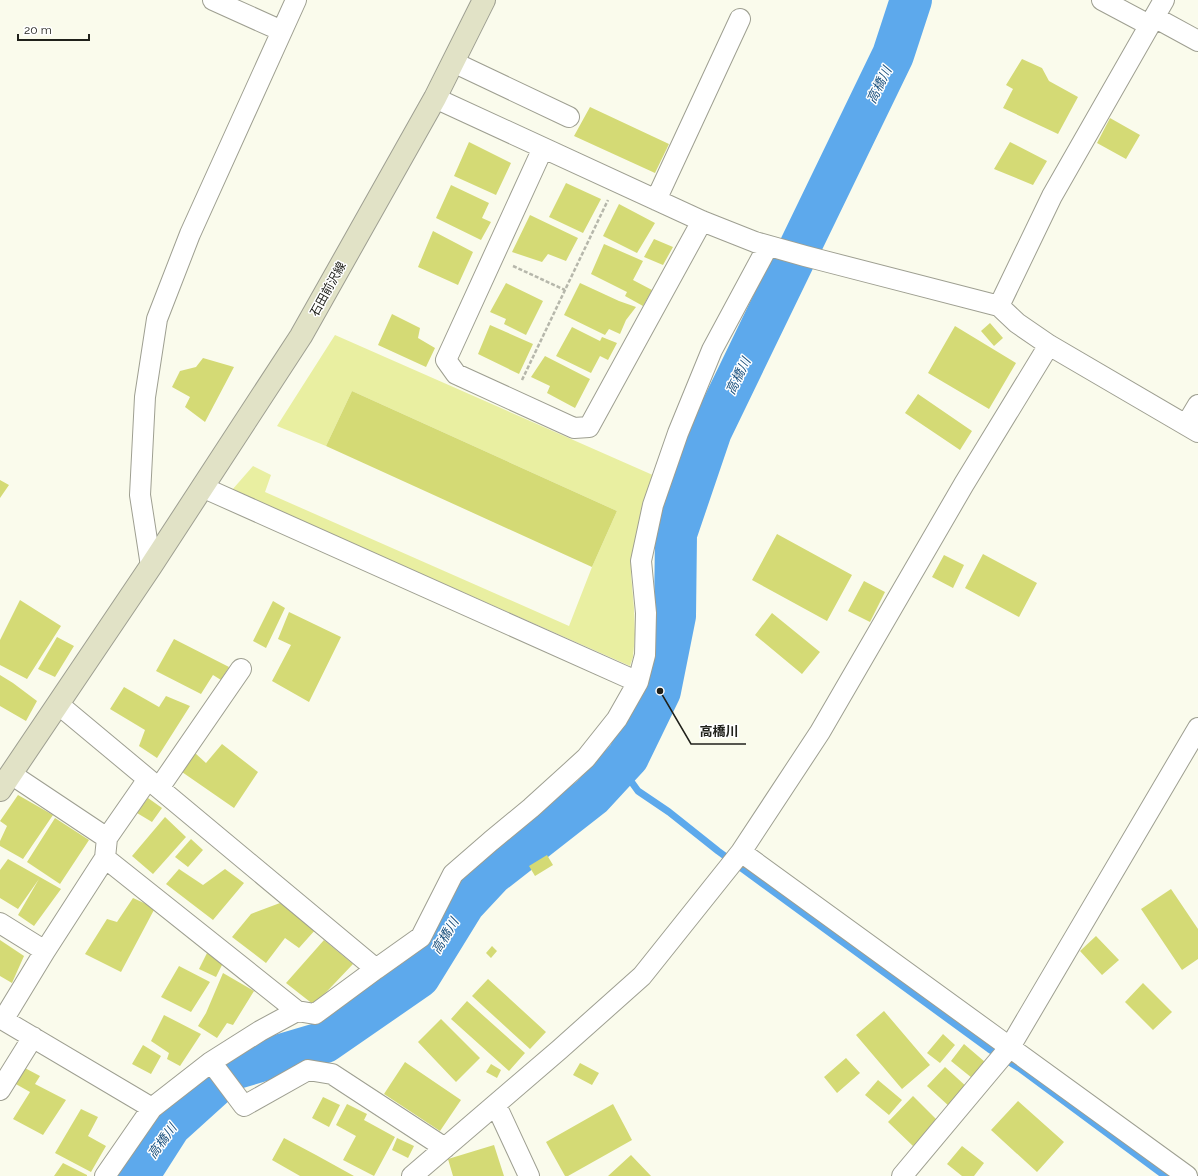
<svg xmlns="http://www.w3.org/2000/svg" width="1198" height="1176" font-family="Raleway,'Noto Sans JP',sans-serif">
  <rect width="100%" height="100%" fill="#fafbec"/>
  <!-- green -->
  <path fill="#e9efa1" d="M335,335L655,476L639,523L631,574L634,608L635,635L633,657L630,666L232,490L253,466L271,475L265,492L569,626L592,567L617,511L352,391L326,446L277,426Z"/>
  <g fill="none" stroke-linecap="round" stroke-linejoin="round">
    <!-- stream -->
    <path stroke="#5da9ec" stroke-width="7" d="M620,766L638,791L669,812L718,851L989,1049L1019,1068L1165,1176"/>
    <!-- river -->
    <path stroke="#5da9ec" stroke-width="42" d="M138,1176L170,1126L233,1069L325,1042L419,977L464,904L492,874L592,796L628,757L660,691L675,616L676,534L711,431L893,55L911,0"/>
  </g>
  <!-- building -->
  <path fill="#d4da75" d="M1022,59L1042,68L1049,81L1078,97L1058,134L1003,108L1013,89L1006,85Z
    M590,107L669,144L655,173L574,136Z
    M1110,118L1140,135L1126,159L1097,143Z
    M469,142L511,163L496,195L454,176Z
    M1010,142L1047,161L1033,185L994,169Z
    M566,183L601,199L583,233L549,217Z
    M451,185L489,203L482,218L491,222L481,240L436,218Z
    M619,204L655,223L637,253L603,236Z
    M530,215L578,238L566,261L548,254L542,262L512,252Z
    M433,231L473,252L458,285L418,267Z
    M654,239L673,247L663,265L644,257Z
    M604,244L643,261L633,280L652,290L643,306L625,296L627,292L591,274Z
    M506,283L543,301L526,335L504,324L506,319L490,312Z
    M580,283L619,301L636,307L626,320L620,334L609,329L605,335L564,315Z
    M392,314L420,328L418,338L435,348L426,367L378,345Z
    M990,323L1003,338L994,346L981,331Z
    M490,325L533,344L519,374L478,354Z
    M955,326L1016,363L989,409L928,373Z
    M572,327L600,341L602,337L617,343L608,360L600,356L591,373L556,356Z
    M545,356L590,379L575,408L547,393L550,386L531,377Z
    M203,358L234,367L205,422L185,407L190,397L172,387L180,371L196,367Z
    M352,391L617,511L592,567L326,446Z
    M918,394L972,431L960,450L905,413Z
    M0,480L9,485L0,498Z
    M777,534L852,575L827,621L752,580Z
    M983,554L1037,583L1019,617L965,588Z
    M944,555L964,565L953,588L932,577Z
    M864,581L885,592L870,622L848,611Z
    M20,600L61,626L27,679L0,665V640Z
    M273,601L285,608L266,648L253,641Z
    M289,612L341,637L309,702L272,681L291,645L278,639Z
    M772,613L820,652L802,674L755,635Z
    M57,637L74,646L55,677L38,669Z
    M174,639L229,667L221,680L213,675L201,694L156,671Z
    M0,675L13,683L37,701L26,721L0,706Z
    M124,687L159,707L166,696L190,706L157,758L139,746L145,730L110,709Z
    M222,744L258,772L234,808L182,772L195,753L206,763Z
    M18,795L53,815L23,859L0,846V841L7,826L0,821Z
    M148,798L162,808L152,822L137,813Z
    M165,817L186,837L153,874L132,856Z
    M55,818L89,840L60,884L27,862Z
    M191,839L203,850L188,867L175,857Z
    M547,855L553,865L535,876L529,866Z
    M8,859L61,889L34,926L18,915L39,879L18,909L0,898V870Z
    M179,869L203,885L225,869L244,883L213,920L166,884Z
    M1171,889L1198,929V959L1182,970L1141,909Z
    M133,898L155,908L121,972L85,954L107,919L117,922Z
    M280,903L316,929L299,948L285,938L266,963L232,937L251,914Z
    M1096,936L1119,960L1102,975L1080,951Z
    M0,940L24,956L12,983L0,976Z
    M324,940L353,964L314,1005L286,983Z
    M492,946L497,951L491,958L486,953Z
    M207,953L223,963L216,977L199,969Z
    M179,966L210,982L191,1012L161,997Z
    M223,973L254,991L233,1025L227,1023L217,1038L198,1026L206,1013Z
    M488,979L546,1032L530,1049L472,996Z
    M1143,983L1172,1012L1153,1030L1125,1002Z
    M467,1001L525,1053L509,1071L451,1019Z
    M884,1011L930,1065L902,1089L856,1035Z
    M164,1015L201,1034L180,1066L167,1059L169,1053L151,1041Z
    M441,1019L480,1058L456,1082L418,1042Z
    M943,1034L955,1045L940,1063L927,1053Z
    M964,1044L985,1062L972,1078L951,1061Z
    M143,1045L161,1056L151,1074L132,1064Z
    M846,1058L860,1073L837,1093L824,1077Z
    M405,1062L461,1100L440,1131L384,1094Z
    M580,1063L599,1073L592,1085L573,1075Z
    M491,1064L501,1070L497,1078L486,1072Z
    M23,1067L40,1076L35,1084L66,1100L43,1135L13,1119L30,1092L14,1083Z
    M945,1067L968,1088L950,1107L927,1086Z
    M878,1080L902,1100L889,1115L865,1095Z
    M913,1096L938,1121L913,1146L888,1122Z
    M323,1097L340,1105L329,1127L312,1118Z
    M1018,1101L1064,1142L1037,1172L991,1130Z
    M347,1104L367,1114L364,1120L395,1137L374,1176L343,1160L356,1136L336,1125Z
    M613,1104L632,1140L568,1176H565L546,1142Z
    M81,1109L98,1117L88,1136L106,1146L91,1172L55,1153Z
    M284,1138L316,1155L354,1176H300L272,1160Z
    M397,1138L414,1146L408,1158L392,1150Z
    M494,1145L504,1176H453L448,1159Z
    M962,1146L984,1163L974,1176H962L947,1164Z
    M631,1155L651,1176H608Z
    M63,1163L87,1175V1176H54Z"/>
  <g fill="none" stroke-linecap="round" stroke-linejoin="round">
    <!-- street casing -->
    <g stroke="#9e9f91" stroke-width="22">
      <path id="street" d="M213,0L282,31
        M1102,0L1149,25
        M1154,17L1198,41
        M453,62L569,117
        M435,98L702,221L755,242L805,256L999,306L1017,323L1049,345L1198,432
        M543,148L446,360L456,374L574,428L589,427L702,221
        M656,200L740,19
        M999,306L1052,196L1164,0
        M1186,425L1198,405
        M202,487L638,682L645,655L646,613L641,561L653,505L678,433L712,350L768,246
        M151,566L140,495L145,397L157,319L190,234L296,0
        M58,704L376,969L421,937L453,874L491,841L531,808L586,758L617,719L638,682
        M11,774L107,838L148,779
        M159,788L241,669
        M107,838L105,858L297,1011L260,1031L211,1062L152,1108
        M741,852L1187,1176
        M0,923L45,951L105,858
        M297,1011L315,1014L376,969
        M0,1018L152,1108L105,1176
        M3,1020L45,951
        M211,1062L244,1106L308,1070L332,1074L445,1148
        M0,1090L33,1037
        M496,1105L529,1176
        M412,1176L559,1050L642,976L741,852L820,732L964,484L1049,345
        M902,1176L1010,1047L1198,728"/>
    </g>
    <!-- secondary casing -->
    <g stroke="#9e9f91" stroke-width="24">
      <path id="secondary" d="M0,790L151,566L301,336L435,98L484,0"/>
    </g>
    <!-- path -->
    <path stroke="#b6b7ab" stroke-width="2.5" stroke-dasharray="4 2" stroke-linecap="butt" d="M513,266L565,290
      M522,380L608,200"/>
    <!-- street -->
    <use href="#street" stroke="#fff" stroke-width="20"/>
    <!-- secondary -->
    <use href="#secondary" stroke="#e1e2c6" stroke-width="22"/>
  </g>
  <g text-anchor="middle" dominant-baseline="central" stroke-width="3" stroke-linejoin="round" paint-order="stroke">
    <!-- street labels -->
    <g font-size="12" fill="#20211b" stroke="#fff">
      <text transform="translate(328 289) rotate(-61)">石田前沢線</text>
    </g>
    <!-- water labels -->
    <g font-size="13" font-style="italic" fill="#1b517e" stroke="#fff">
      <text transform="translate(879 85) rotate(-64)">高橋川</text>
      <text transform="translate(738 376) rotate(-64)">高橋川</text>
      <text transform="translate(445 936) rotate(-59)">高橋川</text>
      <text transform="translate(162 1141) rotate(-54)">高橋川</text>
    </g>
  </g>
  <!-- callouts -->
  <path fill="none" stroke="#20211b" stroke-width="1.5" d="M660 691L691 744H746"/>
  <circle fill="#20211b" stroke="#fff" stroke-width="1.5" cx="660" cy="691" r="4"/>
  <g font-size="13" text-anchor="middle" font-weight="bold" fill="#20211b" stroke="#fff" stroke-width="3" stroke-linejoin="round" paint-order="stroke">
    <text x="719" y="736">高橋川</text>
  </g>
  <!-- scale -->
  <path d="M18 34v6h71v-6" fill="none" stroke="#20211b" stroke-width="2"/>
  <text x="24" y="34" font-size="12" fill="#20211b" stroke="#ffffff" stroke-width="3" paint-order="stroke">20 m</text>
</svg>
